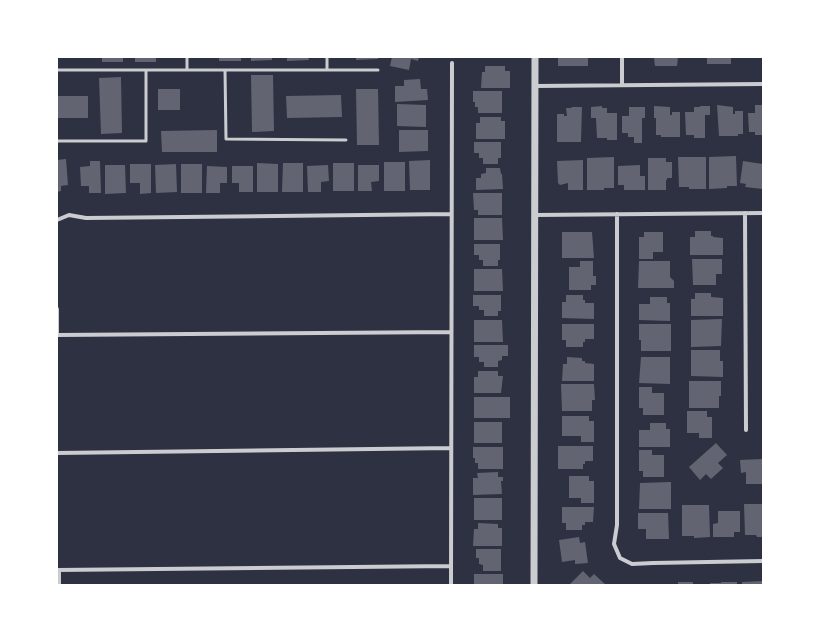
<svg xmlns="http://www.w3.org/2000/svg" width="820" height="642" font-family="'Archivo Narrow',sans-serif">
  <rect width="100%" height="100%" fill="#2d3142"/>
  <!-- building -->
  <path fill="#626471" d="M102,57H123V62H102Z
    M135,57H156V62H135Z
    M219,57H241V61H219Z
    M251,57H272V60L251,61Z
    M287,57H308L309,60L287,61Z
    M356,57H378V59L356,60Z
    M392,57H419L418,61L411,59L409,70L390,66Z
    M558,57H588V66H558Z
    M657,57H678L677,66H655L654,58Z
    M707,57H731V64H707Z
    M485,66H505V71H510V88H481L482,72H485Z
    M251,75H273L274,131L252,132Z
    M121,77L122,133L101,134L99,78Z
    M420,79L421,89H427L428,100L395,102V86H404V80Z
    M158,89H180V110H158Z
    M356,89H378L379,145H357Z
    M473,91H502V113H478V107H475V102H473Z
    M341,95L342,117L287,118L286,96Z
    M57,96H88V118H57Z
    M397,104L426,105V127L397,126Z
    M717,105L733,107V114H735V111H743V134H738V136H719Z
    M755,105H763V135H755V132H749L748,113H755Z
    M602,106V108H607V113H617V140H607V138H597L596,118H591V107Z
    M654,106L670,107V115H672V112H680V137H661V135H656V118H654Z
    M700,106H710V115H705V138H694V135H686L685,112H694V107H700Z
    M571,107H582L581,142H557V114H564V116H567L566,108H572Z
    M629,107H645V118H642V143H634V137H628V133H622V116H629Z
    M480,117H501V121H505V139H476V123H480Z
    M217,130V152H162L161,131Z
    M399,130H428V151L399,152Z
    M474,142H501V158H498V164H483V158H479V153H474Z
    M736,156L737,186H727V188L709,189V157Z
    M614,157V188H604V190H587V158Z
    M678,157H706V189H689V187H679Z
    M648,158H666V162H672V178H667V180H666V190H648Z
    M66,159L68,185L61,186V191L57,192V160Z
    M430,160V190H410L409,161Z
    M583,160V190H568V183L560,185L558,183L557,161Z
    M90,161H100L101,193H89V186H81L80,167L90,166Z
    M743,161L763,164V189L745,187L746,184L740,183Z
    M384,162H405V191H384Z
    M257,163L278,164V192H257Z
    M283,163H303V192H282Z
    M333,163H354V191H333Z
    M130,164H151V193L140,194V183H130Z
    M176,164L177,192L156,193L155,165Z
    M181,164H202V193H181Z
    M105,165H125L126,193L105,194Z
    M328,165L329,181L321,182V192H308L307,166Z
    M358,165H379V181L371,182L372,191H358Z
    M640,165V176H645V190H624V185H618V166Z
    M207,166L227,167V183H220V193H206Z
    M232,166H253V192H239V183H232Z
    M486,168H500L501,174H502L503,189L476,190V178H481V174L486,173Z
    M473,193H502V215H478V210H474Z
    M474,218H502L503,240H474Z
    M695,231H711V236H713V237L723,238V255H690V237H695Z
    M562,232H592L594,258H562Z
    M644,232H663V252H653V259H639V237H644Z
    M474,244H500V260H498V266H483V260H479V255H474Z
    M692,259H722V274H716V285H693Z
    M580,261H593V276H596V285H591V290H569V267H580Z
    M639,261H670V277L674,281V288H638Z
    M474,269H502L503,291H474Z
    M695,293H711V297L723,298V316H691V299H695Z
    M473,295H501V311H498V316H484V310H479V306H473Z
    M566,295H583V300H585V303H594V319L562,318V302H566Z
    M650,297H667V303H670V321L639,320V304H650Z
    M722,319L721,346L691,347V320Z
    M474,320H502L503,342H474Z
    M562,324H594V339H585V342H583V347H566V340H562Z
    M639,324H671V351H641V340H639Z
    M474,345H508V356H502V360L498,361V367H484V362H479V357H474Z
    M691,350H720V361H723V377L691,376Z
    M567,357L582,358V361H585V363L594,364V381H562L563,364H567Z
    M641,357H670V384L639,383Z
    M478,371H498V376H503L501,393H474V377H478Z
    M689,381H721V396H719V408H689Z
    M561,384H594L595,400H592V411H562Z
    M639,387H652V393H664V415H643V408H639Z
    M474,397H510V418H474Z
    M687,411H707V417H712V438H699V433H687Z
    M562,416H589V421H594V442H581V436H562Z
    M474,422H502V443H474Z
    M650,423H666V429H670V447H639V430H650Z
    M716,443L727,455L718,463L723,468L711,479L706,474L700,480L689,467Z
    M558,446H593V461H585V464H583V469H558Z
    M473,447H503V469H478V463H475V458H473Z
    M639,450H652V455H664V477H643V471H639Z
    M762,459L763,484H746V472L741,473L740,460Z
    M498,472V477H503V481H501L502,494L473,495V478H478L477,473Z
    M569,476H589V481H594V503H581V498H569Z
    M671,482V509H639L640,483Z
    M474,498H502V520H474Z
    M744,504H763V537H757L756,535H745Z
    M682,505H709L710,537L694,538V536H682Z
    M562,507H594L593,522H585V525H582V530H566V523H562Z
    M718,511H740V532H734V537H713V524L718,523Z
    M638,513H668L669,539H646V529H638Z
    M478,523L498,524V528H502V546H473L474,529H478Z
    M579,537L580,543L585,542L588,563L575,564V560L562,562L559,540Z
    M476,549H501V571H483V565L479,564V558H476Z
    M583,571L590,578L594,574L606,585H569Z
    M474,574H503V585H474Z
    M763,581V585H742V582Z
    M678,582H693V585H678Z
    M721,582H737V585H710V583H721Z"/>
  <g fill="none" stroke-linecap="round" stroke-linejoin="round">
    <!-- service -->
    <path stroke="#caccd0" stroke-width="3" d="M327,57V70
      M57,70H187V57
      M187,70H378
      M225,70L226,139L346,140
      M57,141H146V70"/>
    <!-- minor -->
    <path stroke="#caccd0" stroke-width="4" d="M622,57V84
      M535,86L763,84
      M745,213L746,430
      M617,214V525L614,544L620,558L632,564L653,563L763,561
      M535,215L763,213
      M57,220L69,215L86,218L451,214
      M57,309V335
      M57,335L451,332
      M57,453L451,448
      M57,570L451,566
      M59,570V585
      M451,585L452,63"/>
    <!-- tertiary -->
    <path stroke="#caccd0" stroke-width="7" d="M534,585L535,57"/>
  </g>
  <!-- border -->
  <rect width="820" height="642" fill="none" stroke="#ffffff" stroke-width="116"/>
</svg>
